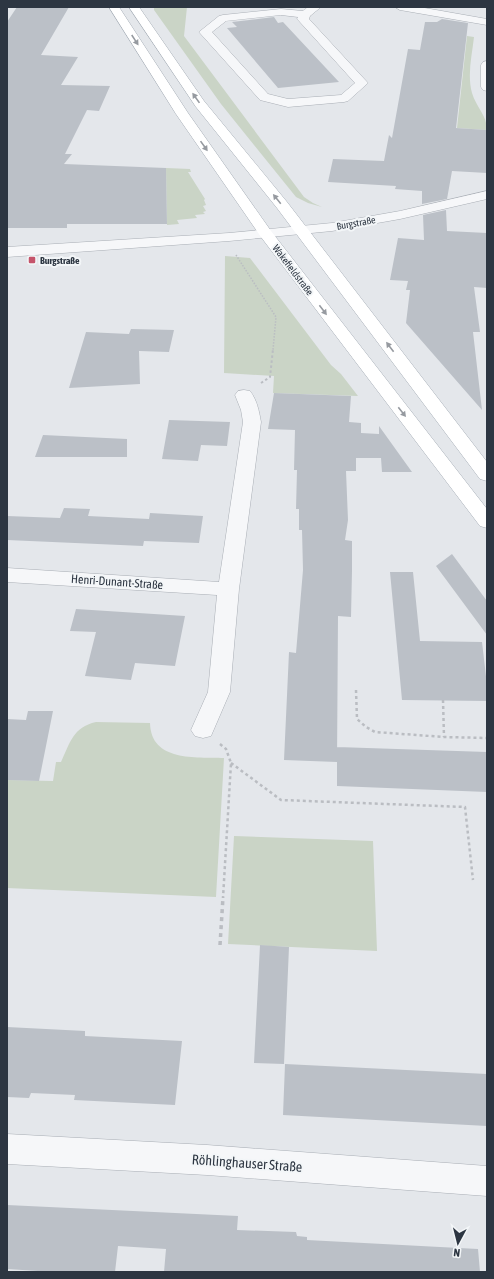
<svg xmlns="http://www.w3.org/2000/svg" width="494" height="1279" font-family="'Asap Condensed',sans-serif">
  <rect width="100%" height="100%" fill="#e4e7eb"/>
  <!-- green -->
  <path fill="#cad4c6" d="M154,7H187L184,36L304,197L313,203L322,207L308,203L296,197L221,104L154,10Z
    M467,36L474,37C472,55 467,75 472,93C476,107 487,115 487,130L457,128Z
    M166,168L190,169L191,172H188L205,199L204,200L206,205L203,206L206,211L203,212L205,214L195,215L197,218L177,220L179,224L167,225Z
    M225,256L250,258L331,365L341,374L358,396L273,393L274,376L224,373Z
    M96,722L150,723C151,762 196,757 224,758L216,897L7,888V780L53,781L56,762H61C70,743 73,727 96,722Z
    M234,836L373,841L377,951L228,944Z"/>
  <!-- building -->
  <path fill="#bbc0c7" d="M17,7H69L41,55L78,57L61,85L110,86L99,111L87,110L65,154H72L64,164L166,168L167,224H67V228H7V22Z
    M274,17L278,23L283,22L339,82L278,88L227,28L237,27L232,22Z
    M442,19L468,23L456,128L487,130V173L452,171L447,199L422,204V191L395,189L396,186L328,182L333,159L384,161L389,135L392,138L408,49L420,50L425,22H437Z
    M446,210L447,231L487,233V288L474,287L480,332H473L482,410L406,323L410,290H406L408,281L390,280L398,238L424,240L423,215Z
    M131,329L174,330L169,352L139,351L140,384L69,388L86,332L129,334Z
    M274,393L351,396L349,422L361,423V433L379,434V426L412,472H382L381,458H356V471H346L348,520L345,540L352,541V571L351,617L338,616L337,762L284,760L289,652L296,653L303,570L302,530H299V509H296L297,470H294L295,430L268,429Z
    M169,420L230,422L227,446L201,445L198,461L162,459Z
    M43,435L127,439V457H35Z
    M64,508L90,509L88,516L149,519L150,513L203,516L199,543L144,541L143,546L7,540V516L60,518Z
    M452,554L487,601V635L436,566Z
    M390,572H413L420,641L482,642L487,685V701L402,700Z
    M76,609L185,616L175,666L135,663L131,680L85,676L96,632L70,631Z
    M28,711H53L39,781L7,780V719L26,720Z
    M337,747L487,752V792L337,786Z
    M260,945L289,947L284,1064L254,1063Z
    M7,1027L85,1031V1036L182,1041L175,1105L74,1100L75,1095L31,1093L29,1098L7,1097Z
    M285,1064L487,1074V1126L283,1115Z
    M7,1205L238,1216L237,1230L296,1232L297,1236L307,1237V1240L478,1249L480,1272H164L166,1249L118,1246L115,1272H53L7,1269Z"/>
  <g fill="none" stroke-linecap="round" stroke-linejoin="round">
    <!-- minor casing -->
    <g stroke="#a9aeb5" stroke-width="1">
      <path id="minor" d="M308,7H321L310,16L309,19L368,83L348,101L344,102L288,107L260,100L199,32L219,16L223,15L281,9L303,11ZM281,15L298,17L297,19L299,21L355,83L341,95L288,99L268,94L212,32L226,21Z
        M395,7H419L487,19V25L400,10Z
        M487,61V91L483,90L481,87V65L483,62Z
        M487,191V199L400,219L332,231L229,241L7,257V247L229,233L332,223L400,211Z
        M244,390L250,391C257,400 259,411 261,422L239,589L230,692L211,736L203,738L195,736L191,730L208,692L217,595L7,582V568L219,582L243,422L241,410L235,395L238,391Z
        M7,1134L207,1145L487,1166V1196L207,1175L7,1164Z"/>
    </g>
    <!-- major casing -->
    <g stroke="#a4acb5" stroke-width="1">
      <path id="major" d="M109,7H119L188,113L271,231L487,509V528L480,526L261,237L176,114Z
        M129,7H139L204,101L287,202L487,462V481L480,479L277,208L196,107Z"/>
    </g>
    <!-- path-far3 -->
    <path stroke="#babdc2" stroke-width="1.5" stroke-dasharray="1.5 1.5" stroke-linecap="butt" d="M236,255L276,317L273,350"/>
    <!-- path-far2 -->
    <path stroke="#babdc2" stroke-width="2" stroke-dasharray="2.5 2.5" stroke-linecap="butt" d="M261,383L270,377L273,349"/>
    <!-- path-far1 -->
    <path stroke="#babdc2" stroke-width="2.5" stroke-dasharray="3 3" stroke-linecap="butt" d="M356,690L357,719L366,727L375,732L444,737L487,738
      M443,700L444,737
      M220,744L226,749L231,763L223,898
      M231,763L281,800L465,807L473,880"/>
    <!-- path -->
    <path stroke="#babdc2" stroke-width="3.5" stroke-dasharray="4 4" stroke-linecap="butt" d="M220,945L223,897"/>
    <!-- minor -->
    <use href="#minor" fill="#f6f7f9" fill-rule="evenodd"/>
    <!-- major -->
    <use href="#major" fill="#fff" fill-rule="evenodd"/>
  </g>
  <!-- one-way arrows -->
  <defs><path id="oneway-solid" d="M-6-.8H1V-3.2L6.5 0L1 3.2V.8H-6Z"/></defs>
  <g fill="#969aa0">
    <use href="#oneway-solid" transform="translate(135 40) rotate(57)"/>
    <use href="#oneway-solid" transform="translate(196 98) rotate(-125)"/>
    <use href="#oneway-solid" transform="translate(204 146) rotate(55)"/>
    <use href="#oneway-solid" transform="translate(277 199) rotate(-129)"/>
    <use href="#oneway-solid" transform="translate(323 310) rotate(53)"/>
    <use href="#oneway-solid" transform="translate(390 347) rotate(-127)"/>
    <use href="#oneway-solid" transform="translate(402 412) rotate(52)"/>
  </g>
  <!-- markers -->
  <rect fill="#c5546b" stroke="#f3f6f8" stroke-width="1.5" x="28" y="256" width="8" height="8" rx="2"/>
  <g text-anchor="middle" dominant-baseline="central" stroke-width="4" stroke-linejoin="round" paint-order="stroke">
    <!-- far-street labels -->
    <g font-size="10" fill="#2d3642" stroke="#f3f6f8">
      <text transform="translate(356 223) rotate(-10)">Burgstraße</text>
      <text transform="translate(293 270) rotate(53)">Wakefieldstraße</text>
    </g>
    <!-- far-poi labels -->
    <g font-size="10" font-weight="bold" fill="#2d3642" stroke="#f3f6f8" text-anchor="start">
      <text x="40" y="260">Burgstraße</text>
    </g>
    <!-- street labels -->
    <g font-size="12" fill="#2d3642" stroke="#f3f6f8">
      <text transform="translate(117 582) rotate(4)">Henri-Dunant-Straße</text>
    </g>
    <!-- near-street labels -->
    <g font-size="14" fill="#2d3642" stroke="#f3f6f8">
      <text transform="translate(247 1163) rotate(4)">Röhlinghauser Straße</text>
    </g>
  </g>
  <!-- border -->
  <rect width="494" height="1279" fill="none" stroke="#2d3642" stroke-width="16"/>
  <!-- north arrow -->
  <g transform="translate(458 1243) rotate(187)" stroke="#f3f6f8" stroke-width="3" paint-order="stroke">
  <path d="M0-3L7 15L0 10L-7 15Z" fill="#2d3642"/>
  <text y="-6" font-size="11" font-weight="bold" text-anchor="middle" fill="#2d3642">N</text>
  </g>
</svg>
